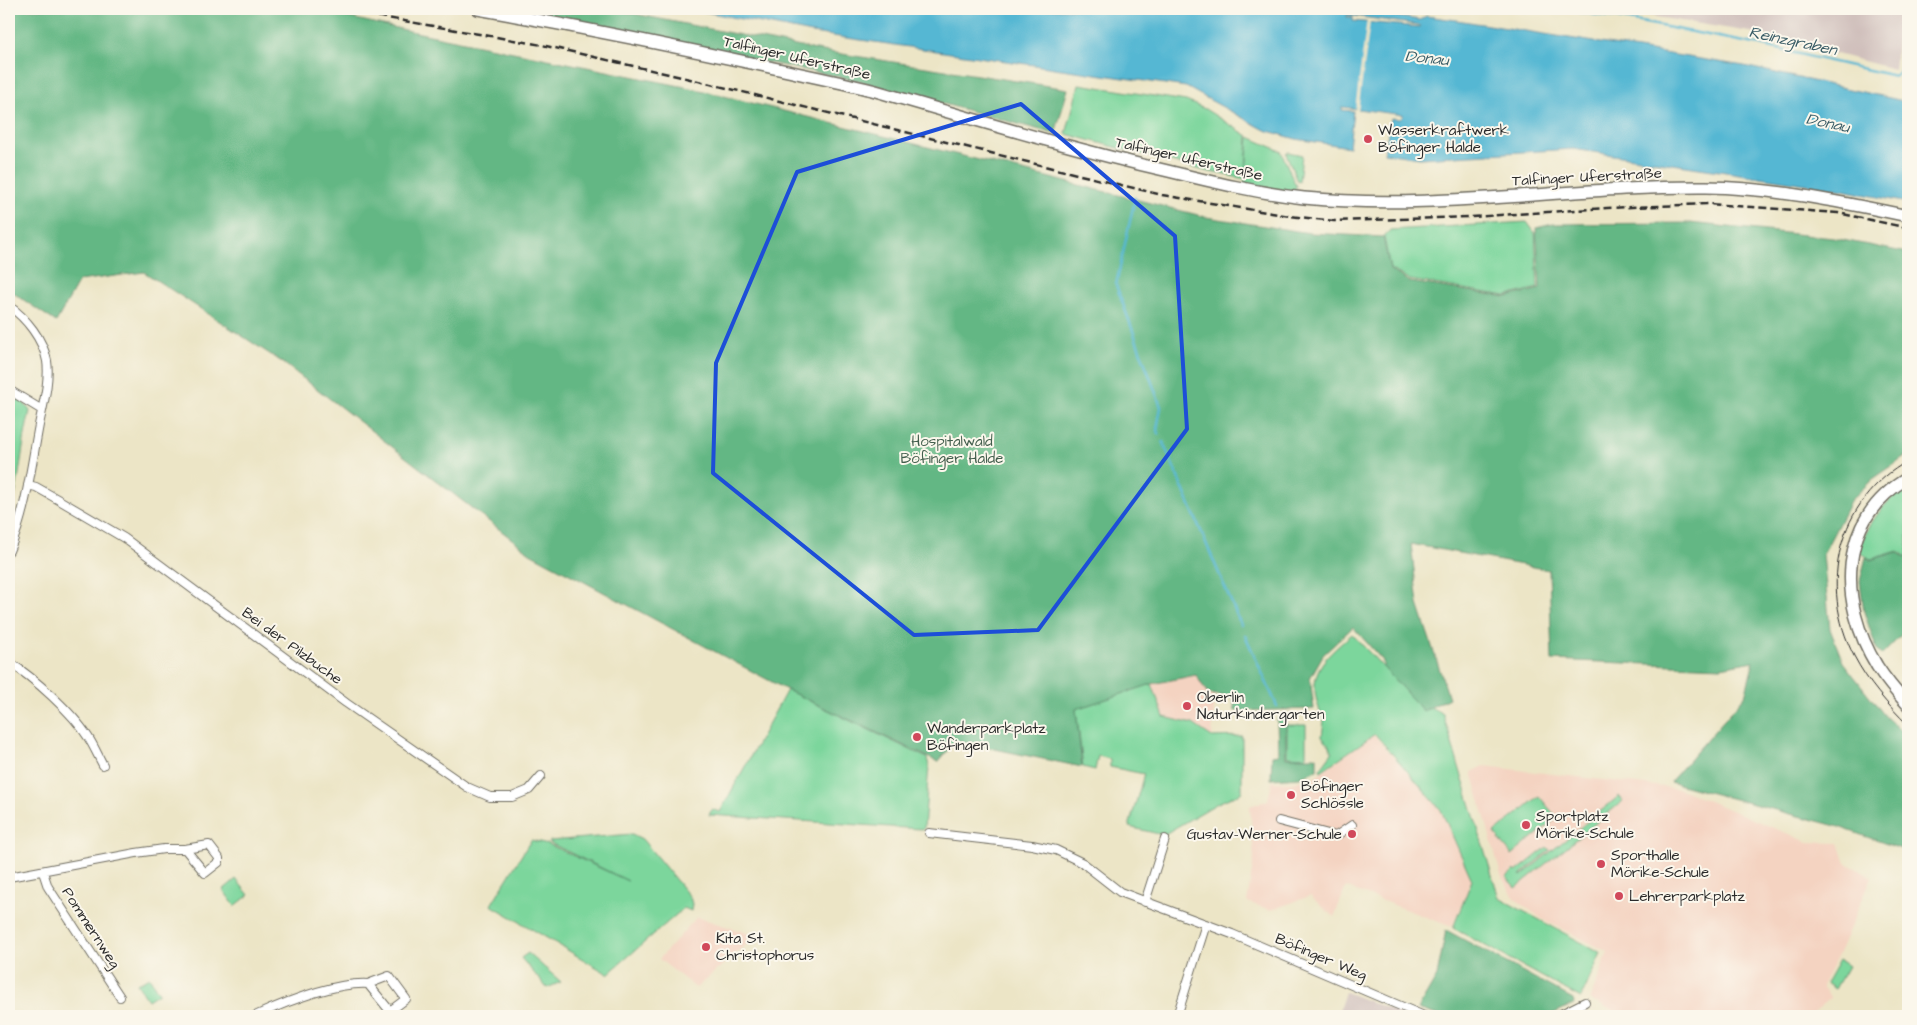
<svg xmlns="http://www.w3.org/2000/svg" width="1917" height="1025" font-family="'Architects Daughter',sans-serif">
  <rect width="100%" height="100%" fill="#fbf7ec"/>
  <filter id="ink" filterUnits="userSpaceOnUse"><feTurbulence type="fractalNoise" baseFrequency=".02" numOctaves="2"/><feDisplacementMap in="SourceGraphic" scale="10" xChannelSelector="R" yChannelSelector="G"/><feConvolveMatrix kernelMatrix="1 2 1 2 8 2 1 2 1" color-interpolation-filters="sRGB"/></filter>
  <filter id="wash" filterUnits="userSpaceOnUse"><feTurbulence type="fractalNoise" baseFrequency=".0096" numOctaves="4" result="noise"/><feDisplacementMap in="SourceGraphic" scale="20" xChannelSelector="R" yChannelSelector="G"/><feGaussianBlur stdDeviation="1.12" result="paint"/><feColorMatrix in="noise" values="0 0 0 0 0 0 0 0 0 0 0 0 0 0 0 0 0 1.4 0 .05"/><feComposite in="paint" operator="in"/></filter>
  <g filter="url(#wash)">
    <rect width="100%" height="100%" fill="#ece5c6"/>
    <!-- built -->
    <path fill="#f4d3c1" d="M1197,675L1208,694L1215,695L1212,737L1193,724L1163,717L1152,684Z
      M1374,735L1441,811L1472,880L1452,927L1346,887L1334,917L1310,896L1271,910L1247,902L1254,858L1250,806L1268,800L1272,782L1292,783L1314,777Z
      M1484,766L1680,789L1808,842L1839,843L1846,863L1872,877L1838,955L1822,986L1831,998L1809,1016H1626L1590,1000L1608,952L1542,919L1514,898L1501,875L1472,772Z
      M697,917L756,936L696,988L659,959Z"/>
    <!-- industrial -->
    <path fill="#d0c0bc" d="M1607,9H1901L1894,69L1756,33Z
      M1345,992L1407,1016H1337Z"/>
    <!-- green -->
    <path fill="#7bd69c" stroke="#538064" d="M1079,84L1186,101L1205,109L1248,136L1246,170L1249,137L1281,151L1296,186L1295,192L1245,185V179L1205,171L1066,134Z
      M1288,152L1302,155L1299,182L1297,181L1286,153Z
      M1527,222L1535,233L1538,288L1506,296L1410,280L1390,269L1384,237L1390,230Z
      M9,395L24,403L30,411C23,439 21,467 15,495L9,494Z
      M1908,485V558L1898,551L1871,559L1858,552C1868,524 1883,502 1908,485Z
      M1352,634L1423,710L1432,708L1443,714L1499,898L1601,953L1581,998L1453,928L1472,880L1441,810L1375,734L1321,771L1320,769L1332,753L1328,744L1322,737L1324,720C1320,714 1319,708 1317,702C1308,668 1329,655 1352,634Z
      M1152,684L1164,717L1193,724L1212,737L1242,736V792L1216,804L1163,835L1129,827L1144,774L1110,767V759L1098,756L1095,770L1083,767L1076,709Z
      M787,690L927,758L929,766L924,828L921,829L709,815L712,809L720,812Z
      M1287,725H1306V757L1287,756Z
      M1539,796L1557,818L1512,855L1494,833Z
      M1619,796L1623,801L1516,888L1506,877L1515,870L1516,872L1547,847L1550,850L1520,875L1521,876Z
      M632,834L642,839L690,897L692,904L691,911L684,908L608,974L491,905L531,840L548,844L628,881L550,843V841Z
      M236,879L249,895L235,906L223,890Z
      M528,953L561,982L547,988L521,958Z
      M1839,960L1848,966L1835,989L1826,983Z
      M149,977L159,993L148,1000L137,984Z"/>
    <!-- forest -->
    <path fill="#64b784" stroke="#487158" d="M9,9H311L410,31L700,90L1206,217L1310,233L1383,237L1390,270L1410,282L1506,297L1540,289L1536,228L1553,224L1690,223L1833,238L1908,253V455L1873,479L1851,500L1823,554L1830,629L1843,662L1885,716L1908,738V855L1901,849L1836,826L1670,782L1745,696L1754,661L1721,667L1552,660L1549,570L1411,544L1418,604L1449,698L1423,711L1383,667V661L1353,627L1323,655L1310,678L1314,709L1235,711L1233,697L1208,694L1196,675L1152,684L1076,709L1082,767L956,741L938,762L787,690L530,553L282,362L144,272L79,281L56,322L9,290Z
      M504,9H610L816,50L1068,89L1055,134L859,81Z
      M1897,552L1908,559V628L1882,655L1877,650L1864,612L1860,581L1866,557L1870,560Z
      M1286,717V757H1317V770L1299,777L1271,779L1272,755L1278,754L1277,718Z
      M1446,930L1573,999L1574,1004L1548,1016H1440L1418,1009L1437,976Z"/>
    <!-- water -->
    <path fill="#54b7d3" stroke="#40717f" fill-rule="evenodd" d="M691,9H1345L1420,20L1426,16L1463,21L1744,66L1908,102V203L1832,188L1573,149L1420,158L1384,153L1391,118L1400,119L1404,115L1342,107V110L1353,111L1349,147L1296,139L1265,130L1186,87L812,33ZM1347,15L1419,25L1420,27L1353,21V17H1347Z"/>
    <!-- pier -->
    <path fill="#ece5c6" d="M1367,20L1370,21L1358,111H1356L1352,148L1349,150L1347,148H1350Z"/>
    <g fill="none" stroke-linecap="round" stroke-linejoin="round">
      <!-- stream -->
      <path stroke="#54b7d3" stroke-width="2.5" d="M1557,9L1619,18L1760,45L1895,76L1900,72L1908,38
        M1135,198L1116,285L1161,407L1157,429L1159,434
        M1163,442L1241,625
        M1245,635L1277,706"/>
    </g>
  </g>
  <g filter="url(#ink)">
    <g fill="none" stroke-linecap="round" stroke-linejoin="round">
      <!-- street casing -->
      <g stroke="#6f6c61" stroke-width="10">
        <path id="street" d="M9,306C26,318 43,339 47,361C50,381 43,405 39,425C31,467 26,512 9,551
          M9,390L42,410
          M28,485L36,487L59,500L124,538L346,703L467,787L490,797H512L529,790L541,776
          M9,662C34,678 72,712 88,737C94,746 98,756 103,765
          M1279,821L1336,836L1352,825
          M929,833L1032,845L1056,850L1083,863L1120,892L1232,934L1424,1016
          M43,872L48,887L120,997
          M9,877L136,853L164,849H185L209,845L219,858V862L205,873L185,849
          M1145,902L1165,839
          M255,1016C286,1002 334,982 368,984L390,1011L406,999L389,976L368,984
          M1177,1016L1206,924
          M1557,1016L1585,1002"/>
      </g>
      <!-- secondary casing -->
      <g stroke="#6f6c61" stroke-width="14">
        <path id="secondary" d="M478,9C574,26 669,45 765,66C800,74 836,81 872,90C970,118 1068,148 1168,171C1213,182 1258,193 1304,198C1438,211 1572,186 1706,187C1775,188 1841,202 1908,216
          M1908,478C1837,519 1838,602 1877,666C1886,680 1897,693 1908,705"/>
      </g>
      <!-- street -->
      <use href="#street" stroke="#fff" stroke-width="8"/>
      <!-- secondary -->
      <use href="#secondary" stroke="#fff" stroke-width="11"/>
      <!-- tram -->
      <path stroke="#2b2b2b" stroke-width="1" d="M1908,461C1837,500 1818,586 1854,656C1868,683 1887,704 1908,725"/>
      <!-- rail -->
      <path stroke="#2b2b2b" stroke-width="2.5" stroke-dasharray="8 4" stroke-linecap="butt" d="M343,9L370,15L542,45L690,79L1162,195L1290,216L1334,221L1471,217L1607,208L1708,204L1838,213L1908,228"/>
    </g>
  </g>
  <!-- marked area -->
  <path fill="none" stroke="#1d4ed8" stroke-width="4" stroke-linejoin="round" d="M1021,104L1175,236L1187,429L1038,630L914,635L713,473L716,363L797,172Z"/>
  <!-- markers -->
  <g fill="#d1495b" stroke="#fbf7ec" stroke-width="2">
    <circle cx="1368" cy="139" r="5"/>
    <circle cx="1187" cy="706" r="5"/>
    <circle cx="917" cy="737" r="5"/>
    <circle cx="1291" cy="795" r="5"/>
    <circle cx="1526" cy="825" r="5"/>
    <circle cx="1352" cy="834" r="5"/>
    <circle cx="1601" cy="864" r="5"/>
    <circle cx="1619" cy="896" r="5"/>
    <circle cx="706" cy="947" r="5"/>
  </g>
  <g text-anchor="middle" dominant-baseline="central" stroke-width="4" stroke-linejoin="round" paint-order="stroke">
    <!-- street labels -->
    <g font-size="15" fill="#2b2b2b" stroke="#fbf7ec">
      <text transform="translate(797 58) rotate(13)">Talfinger Uferstraße</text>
      <text transform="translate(1189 159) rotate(13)">Talfinger Uferstraße</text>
      <text transform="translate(1587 177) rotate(-3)">Talfinger Uferstraße</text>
      <text transform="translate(292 646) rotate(36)">Bei der Pilzbuche</text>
      <text transform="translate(91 928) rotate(57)">Pommernweg</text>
      <text transform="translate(1321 957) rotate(23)">Böfinger Weg</text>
    </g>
    <!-- poi labels -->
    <g font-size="15" fill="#2b2b2b" stroke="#fbf7ec" text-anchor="start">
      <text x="1378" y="130">Wasserkraftwerk<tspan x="1378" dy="17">Böfinger Halde</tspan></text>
      <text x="1197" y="697">Oberlin<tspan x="1197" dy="17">Naturkindergarten</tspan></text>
      <text x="927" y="728">Wanderparkplatz<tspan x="927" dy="17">Böfingen</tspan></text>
      <text x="1301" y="786">Böfinger<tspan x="1301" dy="17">Schlössle</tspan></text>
      <text x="1536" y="816">Sportplatz<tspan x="1536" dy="17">Mörike-Schule</tspan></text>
      <text x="1342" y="834" text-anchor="end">Gustav-Werner-Schule</text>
      <text x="1611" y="855">Sporthalle<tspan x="1611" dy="17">Mörike-Schule</tspan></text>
      <text x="1629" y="896">Lehrerparkplatz</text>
      <text x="716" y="938">Kita St.<tspan x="716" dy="17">Christophorus</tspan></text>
    </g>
    <!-- park labels -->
    <g font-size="15" fill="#435e4d" stroke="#fbf7ec">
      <text x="952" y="441">Hospitalwald<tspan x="952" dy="17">Böfinger Halde</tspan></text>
    </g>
    <!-- water labels -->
    <g font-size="16" font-style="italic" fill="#395c66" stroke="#fbf7ec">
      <text transform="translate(1793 41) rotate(12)">Reinzgraben</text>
      <text transform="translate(1427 58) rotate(6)">Donau</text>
      <text transform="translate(1828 123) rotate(12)">Donau</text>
    </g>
  </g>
  <!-- margin -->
  <rect width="1917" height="1025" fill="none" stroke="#fbf7ec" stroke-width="30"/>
</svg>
